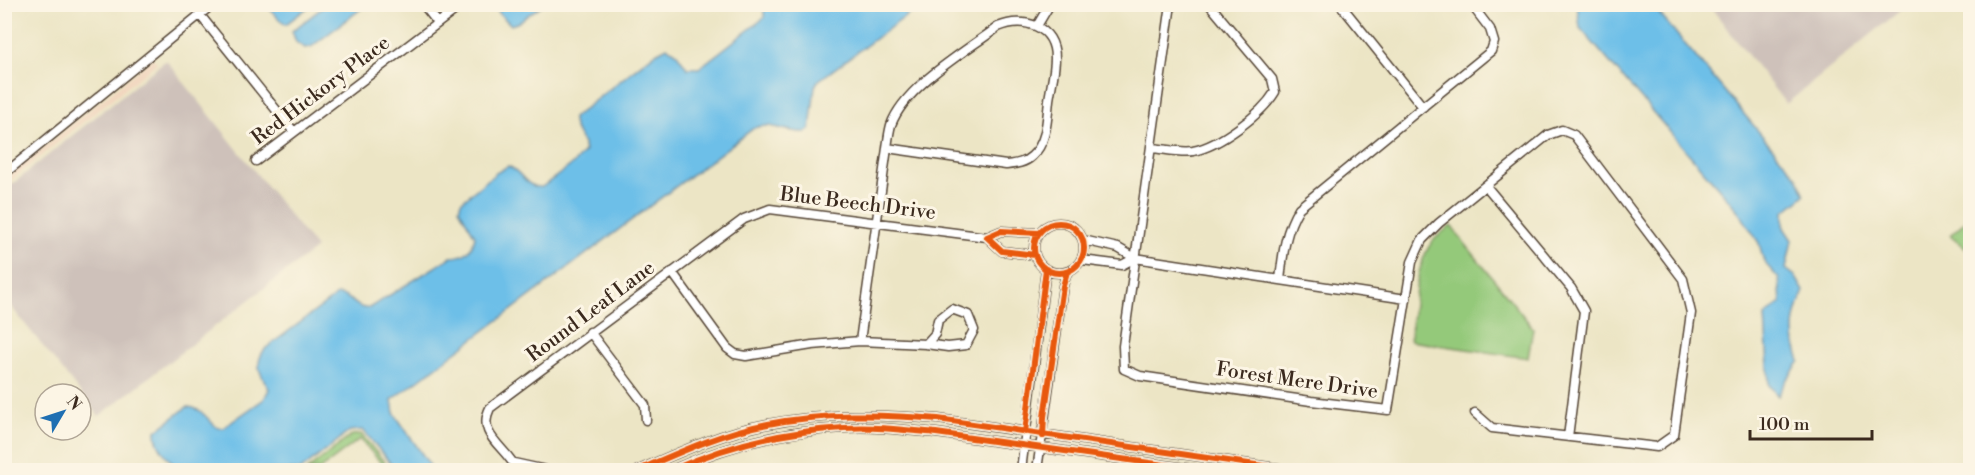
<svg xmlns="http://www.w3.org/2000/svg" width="1975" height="475" font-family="'Libre Bodoni',serif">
  <rect width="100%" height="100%" fill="#fcf5e5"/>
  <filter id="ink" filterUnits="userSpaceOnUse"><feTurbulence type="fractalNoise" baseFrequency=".0167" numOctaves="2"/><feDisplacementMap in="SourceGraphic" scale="12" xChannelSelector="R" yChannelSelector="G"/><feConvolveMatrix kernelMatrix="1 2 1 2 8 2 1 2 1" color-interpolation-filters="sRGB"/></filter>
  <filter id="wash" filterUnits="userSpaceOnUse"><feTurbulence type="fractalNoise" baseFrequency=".008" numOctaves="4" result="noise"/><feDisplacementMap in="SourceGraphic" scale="24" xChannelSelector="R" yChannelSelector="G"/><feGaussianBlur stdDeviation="1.35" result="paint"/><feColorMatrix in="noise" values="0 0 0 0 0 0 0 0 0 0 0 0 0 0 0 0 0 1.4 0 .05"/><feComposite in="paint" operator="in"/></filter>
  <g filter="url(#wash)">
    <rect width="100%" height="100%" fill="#ece5c5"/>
    <!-- built -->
    <path fill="#f1d5bd" d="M153,58L157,63L5,185V179Z"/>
    <!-- industrial -->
    <path fill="#cec1ba" d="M1709,5H1907L1786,104Z
      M166,60L316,248L99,416L5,299V190Z"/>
    <!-- green -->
    <path fill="#94c97a" stroke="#687a4c" stroke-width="1.5" d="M1970,217V251L1950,235Z
      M1451,226L1533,328L1528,358L1410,341C1414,312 1414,264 1433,241C1438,235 1445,230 1451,226Z
      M361,434L391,470H387L360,439L319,470H307L352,435Z"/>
    <!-- water -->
    <path fill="#6dbfe8" stroke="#547483" stroke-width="1.5" d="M266,5H311L286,24L279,19Z
      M326,5H366L311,47L305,48L296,42L292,31Z
      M494,5H542L517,23L511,25L500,14Z
      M764,5H921L818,81L815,86L810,129L806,132C789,134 769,121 754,128L392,400L394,413L433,470H396L363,430L350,431L301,470H179C169,459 155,447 156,431L187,407C202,407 207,420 218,428H223L264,399L269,389C260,374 253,363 266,348L337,295C351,294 355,310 369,308L451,257C466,257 472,250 475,236L459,209L461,202L496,173L508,166C522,171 526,189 542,187L574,163L585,151C583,138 572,131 573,118L654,54L667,47L675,51L687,68H699L764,18Z
      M1577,5H1652L1797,177L1805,195L1784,212V228L1792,240L1786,269L1795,276L1804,291C1793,316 1790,335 1800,361L1787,379L1778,396L1769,385L1765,316L1781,302L1779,279L1764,262L1759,243L1739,212L1580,28Z"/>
  </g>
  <g filter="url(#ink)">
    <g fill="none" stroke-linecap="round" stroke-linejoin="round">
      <!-- minor casing -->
      <g stroke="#564637" stroke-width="11">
        <path id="minor" d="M423,4L438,23
          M1171,4L1123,346L1124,369L1140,376L1311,401L1388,410L1412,262L1422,240L1439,223L1548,135L1562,130L1574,135L1683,279L1691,313L1674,435L1657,447L1492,428L1475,413
          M1340,4L1423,107
          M200,15L294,132
          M1037,26L1050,4
          M1152,148C1164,149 1181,153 1193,151C1219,146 1261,115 1275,92L1272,79L1209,4
          M256,161L463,4
          M4,174L213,4
          M1486,186L1571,288L1584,311L1568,437
          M1034 248a25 25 0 1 1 50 0a25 25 0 1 1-50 0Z
          M987,237L1002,251L1035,255
          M1083,240L1118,248L1135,258L1406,299
          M1082,260L1122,265L1135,258
          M672,272L727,348L735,354L746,356L812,345L860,341L926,344L948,347L966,345L974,330L968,315L952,309L938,320L935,334L926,344
          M1280,280C1283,253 1285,231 1299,208L1491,51L1494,42L1490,29L1471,4
          M590,332L645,405L646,420
          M860,341L887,148C888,141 889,132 891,125C905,86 965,52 998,27C1024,16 1055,26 1055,58C1055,72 1051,86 1049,100C1047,119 1047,143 1032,156C1025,163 1015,164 1006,165L887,148
          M514,463L546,470
          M517,470C506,446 476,436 490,408L744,219L770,209L987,237L1001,231L1039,233
          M639,470C680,452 724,432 768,424C825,413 881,414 938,419L1291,470
          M672,470C725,446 785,431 844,428C875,426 905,430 936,433L1200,470
          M1021,470L1046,269
          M1037,470L1063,286L1067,272"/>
      </g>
      <!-- minor -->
      <use href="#minor" stroke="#fff" stroke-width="8"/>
      <!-- cycleway casing -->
      <g stroke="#fcf5e5" stroke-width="10">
        <path id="cycleway" d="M1034 248a25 25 0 1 1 50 0a25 25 0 1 1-50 0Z
          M1035,255L1002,251L987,237L1001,231L1039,233
          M1025,432L1046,269
          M1043,436L1044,417L1063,286L1067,272
          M639,470C680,452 724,432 768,424C825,413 881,414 938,419L1291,470
          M672,470C725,446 785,431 844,428C875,426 905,430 936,433L1200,470"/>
      </g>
      <!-- cycleway -->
      <use href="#cycleway" stroke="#e8590c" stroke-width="6"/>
    </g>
  </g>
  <g text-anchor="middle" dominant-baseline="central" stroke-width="6" stroke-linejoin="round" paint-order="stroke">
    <!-- street labels -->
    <g font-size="20" fill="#3b2a1e" stroke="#fcf5e5">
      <text transform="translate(321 91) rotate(-37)">Red Hickory Place</text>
      <text transform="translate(858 204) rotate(7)">Blue Beech Drive</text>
      <text transform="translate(591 312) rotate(-37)">Round Leaf Lane</text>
      <text transform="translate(1297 381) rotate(8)">Forest Mere Drive</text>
    </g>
  </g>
  <!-- margin -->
  <rect width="1975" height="475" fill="none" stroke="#fcf5e5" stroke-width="24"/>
  <!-- north arrow -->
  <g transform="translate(63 412) rotate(51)"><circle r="28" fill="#fcf5e5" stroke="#afa495" stroke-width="1.5"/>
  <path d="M0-4.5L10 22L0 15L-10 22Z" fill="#1f6fb2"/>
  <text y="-9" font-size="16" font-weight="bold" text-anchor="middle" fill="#3b2a1e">N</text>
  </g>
  <!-- scale -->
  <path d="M1750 430v9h122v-9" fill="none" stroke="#3b2a1e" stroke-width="3"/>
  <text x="1759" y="430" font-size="18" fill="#3b2a1e" stroke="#fcf5e5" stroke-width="4.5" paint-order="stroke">100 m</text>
</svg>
